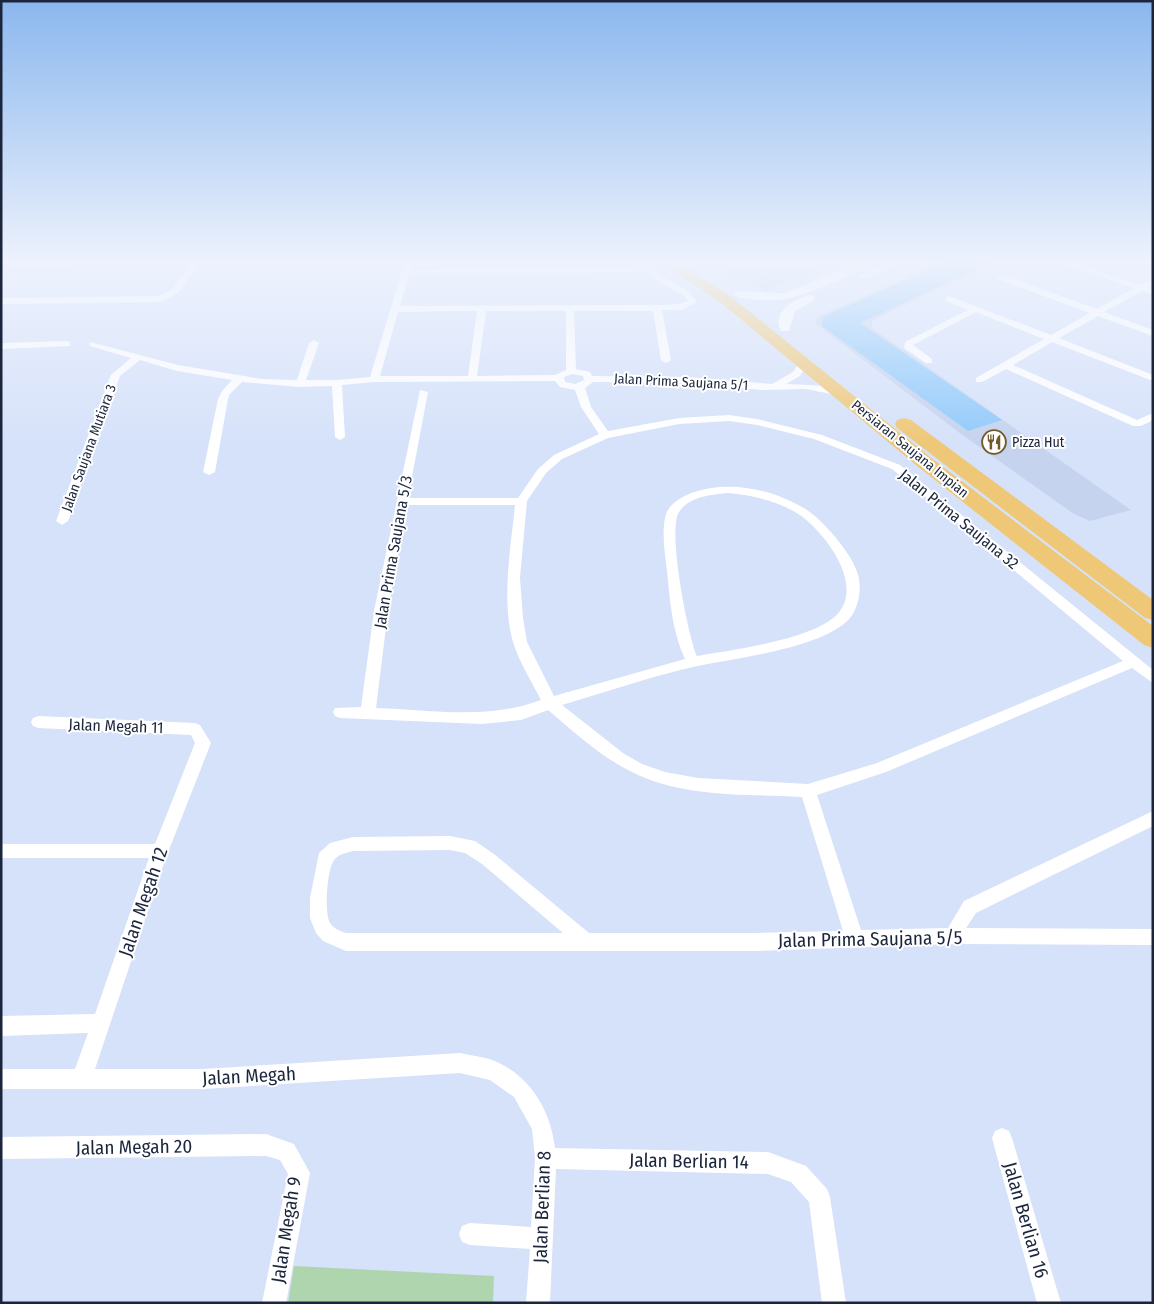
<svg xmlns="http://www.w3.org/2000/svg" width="1154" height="1304" font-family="'Fira Sans Condensed',sans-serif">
  <rect width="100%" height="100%" fill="#d6e2fa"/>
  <!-- built -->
  <path fill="#c6d3ee" d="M707,261H841L766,291Z
    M943,261H999L872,321V328L1131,510L1090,521L1074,514L961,434L816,324L815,320L819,316Z"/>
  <!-- green -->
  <path fill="#afd5af" d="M294,1266L494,1276L493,1303H288Z"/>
  <!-- building -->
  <path fill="#91cafa" d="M949,261H993L860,323L1002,420L968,431L822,326L823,317Z"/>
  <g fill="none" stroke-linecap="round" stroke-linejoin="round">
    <!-- street -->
    <path fill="#fff" fill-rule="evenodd" d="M164,261L160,263L1,266V262Z
      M193,261H201L178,293L161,302L1,304V298L159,296L172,289Z
      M405,261H413L411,270L637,268L627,261H636L690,292L697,302L681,310H662L671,360L666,363L661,360L653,311H574L576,369L590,372L592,376L686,377L772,384L793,372L800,361L803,360L808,363L800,376L786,384L829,386L846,393L841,396L806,389L762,390L686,383L593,382L585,388L591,407L608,431L679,418L729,415L757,419L822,435L900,465L1153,670V683L1132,668L886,772L817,795L861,930L948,928L964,901L1153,811V826L976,913L966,928L1153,929V945L953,944L755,951H346L323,941L316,933L310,918V898L319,853L330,843L353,837L450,836L475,841L494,854L589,933H755L843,931L802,797C747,794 681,798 630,771C600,756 574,732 548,710L521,720L482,724L340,718L335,716L333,712L335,708L361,707L374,611L420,390L428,392L408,498H518L538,469L554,455L599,434L581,407L575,390L560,387L555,381L374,382L342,385L345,437L340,440L335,437L332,386L300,387L242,382L230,394L228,399L215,472L209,475L203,472L218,399L222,391L232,380L177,371L140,360L120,376L68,521L62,525L56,521L111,375L131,358L90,346V342L178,365L262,379L297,380L309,343L314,340L319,343L306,380H337L370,377ZM644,272L684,296L688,301L680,304L657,305L400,306L409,274ZM477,311L468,376H380L398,312ZM486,311H566V370L555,375L477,376ZM572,374L583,376L584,380L575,384L565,382L564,377ZM729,421L757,425L814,439L892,469L1123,661L877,763L808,784L698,778L665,772L642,764L623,753L562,705C606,692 649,677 693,667C733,658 823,649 850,618C859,607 862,588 858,575C854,556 823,520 807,510C798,504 786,499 776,495C749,486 719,483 691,493C682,497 669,504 666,514C661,532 665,553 667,571C670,601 672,631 685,659L554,696L527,642L523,618L520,578L527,501L546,473L562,459L608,438L679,424ZM728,493C753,495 778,501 800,515C824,532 862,581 840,611C820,639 731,650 697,656C688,635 667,530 679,512C690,496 710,495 728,493ZM407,505H515C511,547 501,600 513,642C519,662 532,682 541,700C489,720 431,710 376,708L388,611ZM450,850L465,853L482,864L563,933H346C340,931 334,929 330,923C324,913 327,872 333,862C337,854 346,853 353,851Z
      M837,261H846L850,264L847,275H841L843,267Z
      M853,261H873L874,262L870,264Z
      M1056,261H1067L1140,285L1153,279V285L1148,287L1153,289V294L1142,291L1104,312L1153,330V336L1098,316L1059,338L1153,375V381L1052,342L1013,365L1137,420L1153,413V420L1141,426H1133L1006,369L982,382H976V378L1044,339L976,312L913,345L932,359V363H926L904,348L905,342L968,310L946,301V297L949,296L1051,335L1090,313L997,279V275H1003L1097,309L1134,288Z
      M67,341L70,342V346L1,349V343Z
      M38,716L195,723L200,725L211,743L165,860L95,1069H203L460,1053C473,1056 489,1057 501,1064C533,1080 551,1113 555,1148L768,1152L806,1166L827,1189L830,1197L846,1303H822L809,1202L791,1182L768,1174L556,1169L550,1303H526L530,1249L470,1245L462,1242L459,1234L462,1226L470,1223L531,1227L535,1158L532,1129L514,1097L490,1080L460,1073L203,1089H1V1069H75L88,1033L1,1036V1016L95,1014L149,858H1V844H155L195,743L191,735L38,728L33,726L31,722L33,718Z
      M1002,1128L1009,1131L1012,1138L1061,1303H1037L992,1138L995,1131Z
      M266,1134L294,1144L310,1173L286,1303H262L288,1174L280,1160L266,1156L1,1159V1137Z"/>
    <!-- secondary -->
    <path fill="#fff" fill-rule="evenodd" d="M864,261H878C872,268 797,298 786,299C775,301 740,301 733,294L739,291L784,293Z
      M889,261H903L867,278L863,279L857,276Z
      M810,295L814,296V300L795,311L789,331H781C771,312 795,298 810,295Z"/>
    <!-- highway -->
    <path fill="#efc877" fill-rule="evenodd" d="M659,261H676L730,296L930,457L1153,626V648L1144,645L916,465L720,302Z
      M904,418L911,420L1153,600V620L1145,618L897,428L895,424L897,420Z"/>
  </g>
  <!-- sky -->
  <linearGradient id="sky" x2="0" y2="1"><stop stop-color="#8bb7ee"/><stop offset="0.59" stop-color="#edf2fd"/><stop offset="1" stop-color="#edf2fd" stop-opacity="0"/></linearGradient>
  <rect width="1154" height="443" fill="url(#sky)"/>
  <!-- icons -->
  <defs>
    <g id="restaurant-ring" transform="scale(1.25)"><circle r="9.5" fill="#fff" stroke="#705a29" stroke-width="1.5"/><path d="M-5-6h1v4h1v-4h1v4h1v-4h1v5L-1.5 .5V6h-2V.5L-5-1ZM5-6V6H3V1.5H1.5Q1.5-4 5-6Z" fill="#705a29"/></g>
  </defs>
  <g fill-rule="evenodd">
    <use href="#restaurant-ring" x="994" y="442"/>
  </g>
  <g text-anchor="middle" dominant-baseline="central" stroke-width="4" stroke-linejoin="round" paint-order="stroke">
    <!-- far-street labels -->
    <g font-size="14" fill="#1b263c" stroke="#fff">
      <text transform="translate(681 382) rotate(3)">Jalan Prima Saujana 5/1</text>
      <text transform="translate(89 448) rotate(-70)">Jalan Saujana Mutiara 3</text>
      <text transform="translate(910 449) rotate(39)">Persiaran Saujana Impian</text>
    </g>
    <!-- far-poi labels -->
    <g font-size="14" fill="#1b263c" stroke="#fff" text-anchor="start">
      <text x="1012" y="442">Pizza Hut</text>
    </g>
    <!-- street labels -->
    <g font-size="16" fill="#1b263c" stroke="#fff">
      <text transform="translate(959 519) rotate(39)">Jalan Prima Saujana 32</text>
      <text transform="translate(393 552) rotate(-80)">Jalan Prima Saujana 5/3</text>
      <text transform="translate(116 726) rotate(2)">Jalan Megah 11</text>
    </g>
    <!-- near-street labels -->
    <g font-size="19" fill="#1b263c" stroke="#fff">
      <text transform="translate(143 902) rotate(-71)">Jalan Megah 12</text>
      <text transform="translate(870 939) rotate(-1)">Jalan Prima Saujana 5/5</text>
      <text transform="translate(249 1076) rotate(-3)">Jalan Megah</text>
      <text transform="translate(134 1147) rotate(-1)">Jalan Megah 20</text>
      <text transform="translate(689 1161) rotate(1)">Jalan Berlian 14</text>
      <text transform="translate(542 1207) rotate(-88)">Jalan Berlian 8</text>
      <text transform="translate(1026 1220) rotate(74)">Jalan Berlian 16</text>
      <text transform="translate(286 1230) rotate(-81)">Jalan Megah 9</text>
    </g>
  </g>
  <!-- border -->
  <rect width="1154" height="1304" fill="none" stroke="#1b263c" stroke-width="5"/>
</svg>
